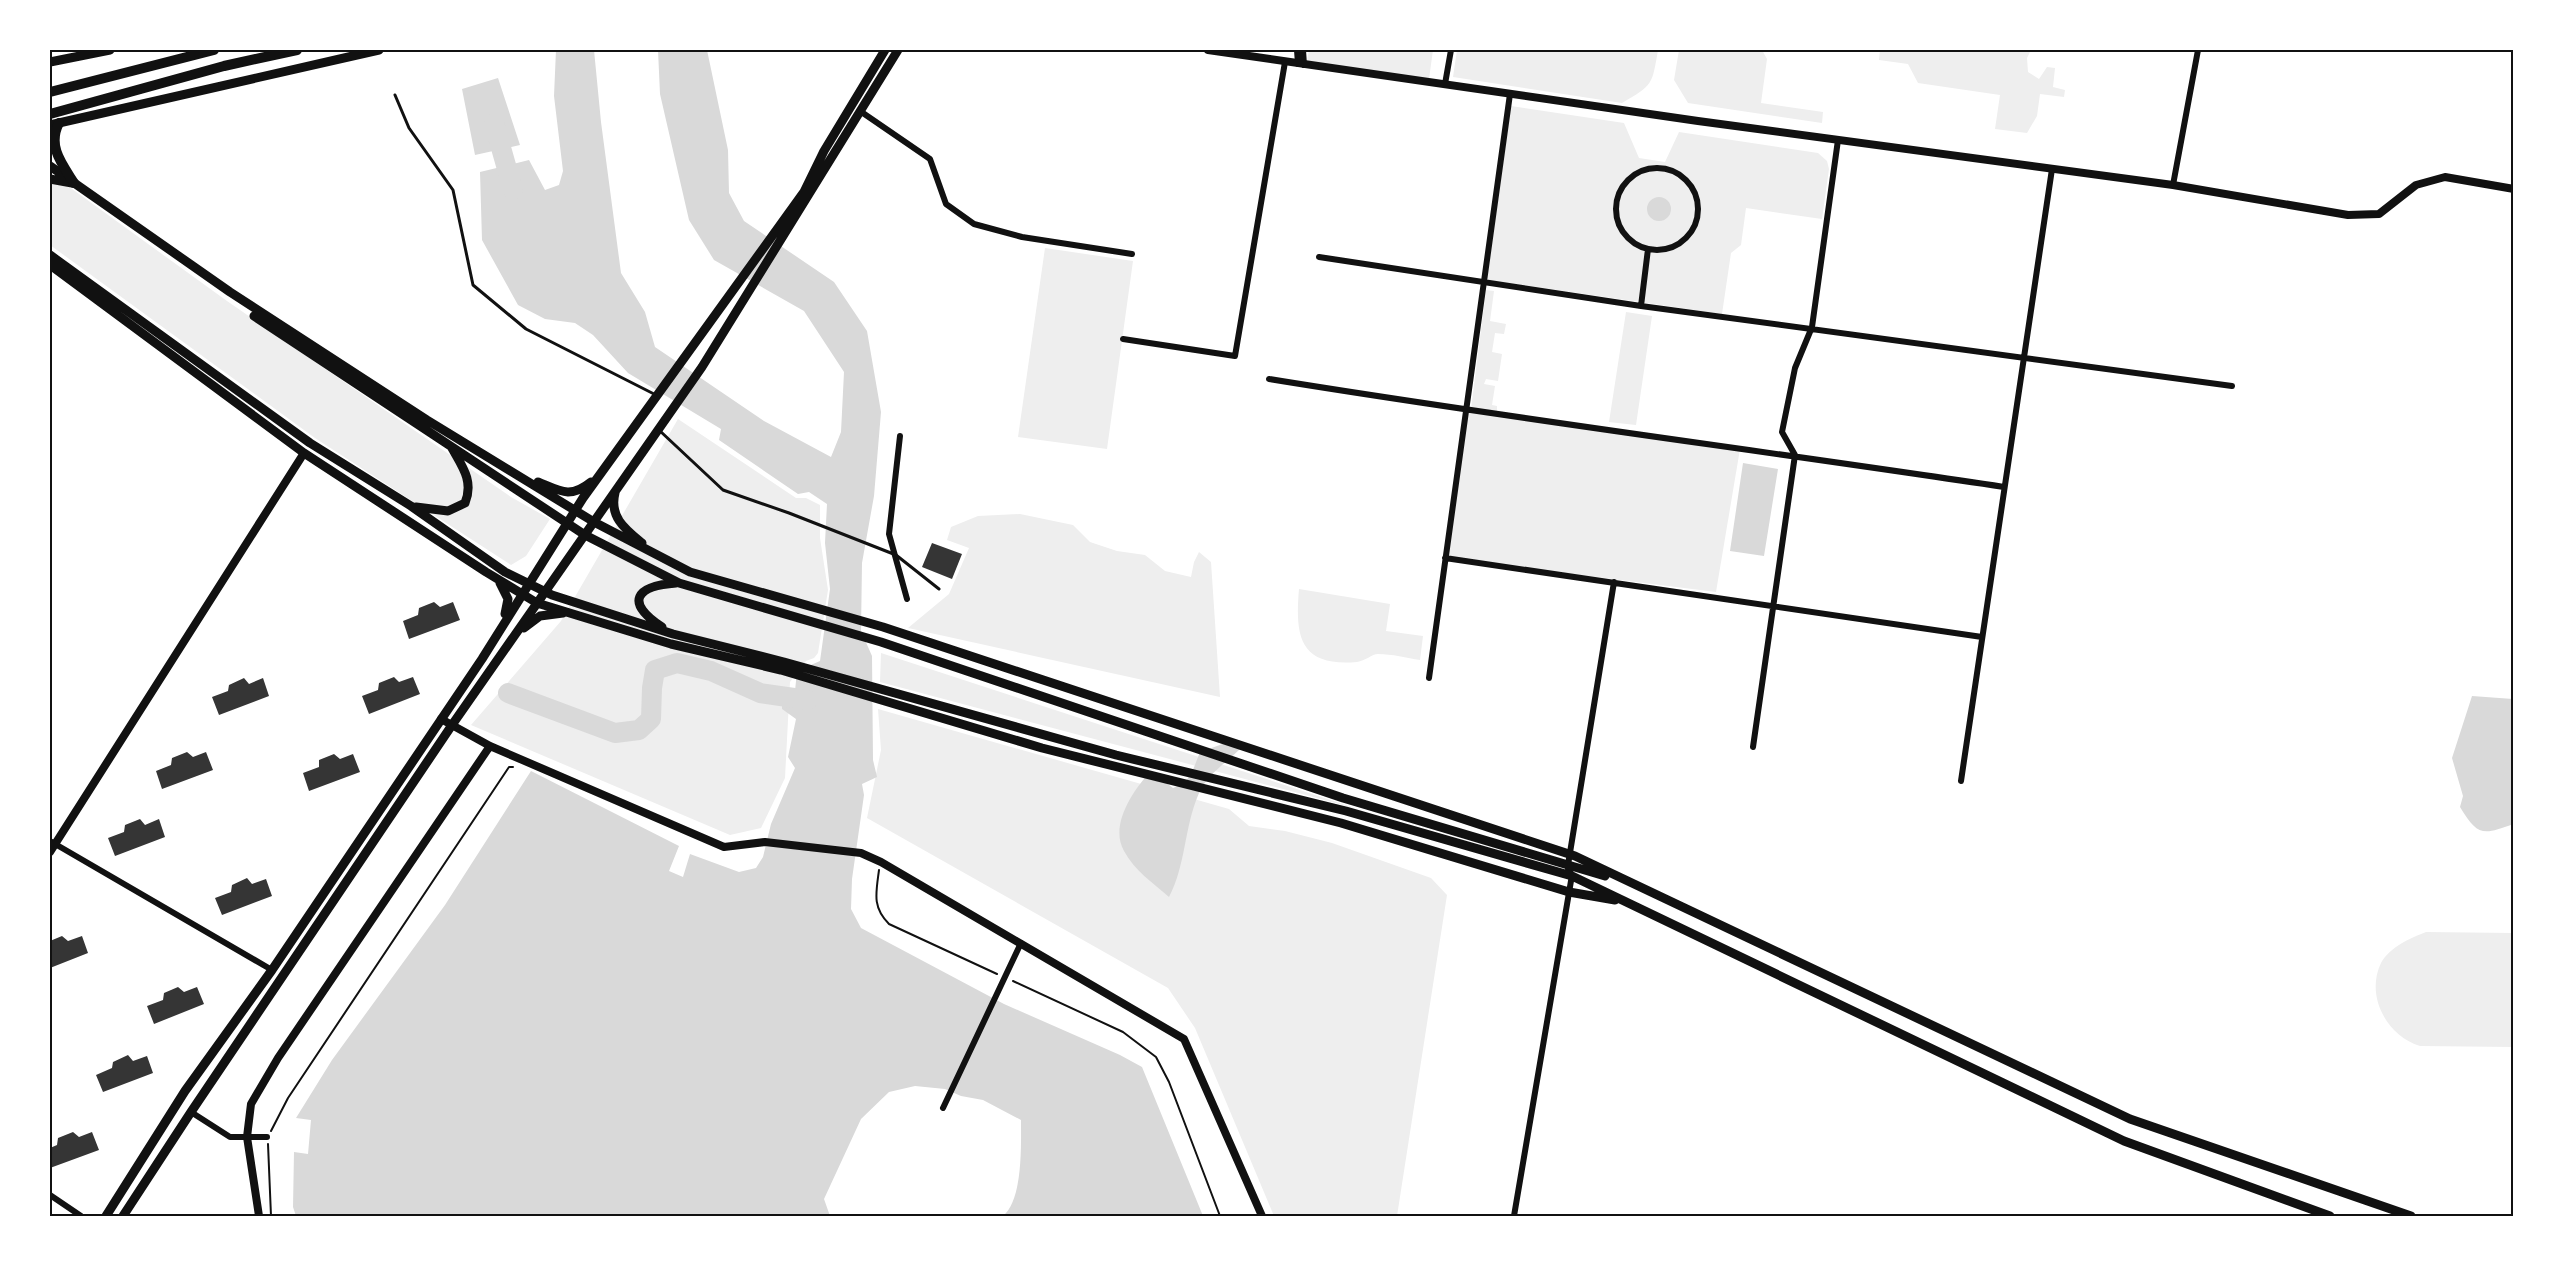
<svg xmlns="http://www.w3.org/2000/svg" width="2563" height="1266" font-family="'IBM Plex Sans',sans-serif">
  <rect width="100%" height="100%" fill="#fff"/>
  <!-- green -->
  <path fill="#eee" d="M1309,50H1433L1429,79L1307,61Z
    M1457,50H1658C1652,85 1653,85 1622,103L1453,77Z
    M1679,50H1762L1767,59L1761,103L1823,112L1822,123L1688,103L1674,80Z
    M1880,50H2031L2027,58L2028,72L2039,79L2047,67L2055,68L2053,87L2065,90L2064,97L2040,94L2037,116L2027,133L1995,129L2000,95L1918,83L1908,64L1879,60Z
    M1511,106L1624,123L1639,158L1665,162L1679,132L1818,153L1827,161L1829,169L1822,219L1746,208L1741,245L1731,253L1722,314L1487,280Z
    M50,173L227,301L511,497L550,519L526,556L511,565L315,438L50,245Z
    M1045,248L1133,261L1107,449L1018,437Z
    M1486,290L1494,291L1490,321L1506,324L1504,334L1495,333L1492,352L1502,354L1498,381L1486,379L1484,384L1495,386L1492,405L1497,406V412L1471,409Z
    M1626,312L1652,316L1636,425L1609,422Z
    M1465,411L1740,449L1716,592L1445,558Z
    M678,419L796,498H806L820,505V538L828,590L818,653L814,658L806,661L790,682L785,778L761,828L730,835L471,725L561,621Z
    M1020,514L1073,525L1090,542L1117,551L1145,555L1165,571L1191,577L1194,562L1199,552L1211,562L1220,697L908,628L949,594L969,548L947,540L951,527L978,516Z
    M1299,589L1390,604L1386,631L1423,636L1420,660C1407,658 1392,654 1378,654C1372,654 1365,661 1357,662C1299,667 1295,636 1299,589Z
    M881,653L1358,809L880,682Z
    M878,709L1229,809L1249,826L1285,831L1332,843L1431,878L1447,895L1397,1216H1274L1195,1028L1168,988L867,818L881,750Z
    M2426,932L2513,933V1047L2420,1046C2387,1036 2365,996 2381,963C2390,947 2410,938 2426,932Z"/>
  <!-- water -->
  <path fill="#d9d9d9" d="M556,50H594L601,122L621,273L645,312L655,347L764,421L831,457L841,432L844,372L804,311L714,260L689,220L660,94L658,50H707L728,150L729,193L744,221L834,282L867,331L881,412L874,496L862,563L861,631L872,656L873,760L877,777L862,784L864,795L852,879L851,909L861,928L1004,1004L1120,1055L1142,1067L1203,1216H1003C1023,1200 1021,1145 1021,1120L983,1100L961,1096L945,1089L915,1086L889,1092L861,1119L824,1199L830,1216H296L293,1207L294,1152L308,1154L311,1120L296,1118L332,1060L445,905L531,771L679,846L669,871L683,877L690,854L739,872L756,868L763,857L771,824L795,768L788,757L796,719L782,709V695L795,691L797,671L820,661L830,589L825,543L827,504L809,492L798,494L719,440L721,429L628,373L593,335L575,323L545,319L518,305L482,240L480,172L529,160L545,190L559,185L563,171L554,96Z
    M498,78L520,145L475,155L462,89Z
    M1647 209a12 12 0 1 1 24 0a12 12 0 1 1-24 0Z
    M1743,463L1778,469L1764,556L1730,551Z
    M2472,696L2513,699V824C2482,836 2477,835 2460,807L2463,796L2452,758Z
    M1234,740L1244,745C1230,760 1207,774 1199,793C1184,827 1186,865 1169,897C1153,883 1134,870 1124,851C1109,825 1134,789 1151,771L1173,788C1192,782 1193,768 1200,752Z"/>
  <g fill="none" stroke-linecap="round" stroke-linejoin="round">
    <!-- river -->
    <path stroke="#d9d9d9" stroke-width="20" d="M494,123L513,190
      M508,693L615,733L639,730L651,719L652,688L655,670L677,663L711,671L760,693L808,700"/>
  </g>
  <!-- building -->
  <path fill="#353535" d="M932,543L962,554L952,579L922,567Z
    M434,602L440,607L453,602L460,620L409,639L403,621L418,615L419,608Z
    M394,677L399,682L413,677L420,694L369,714L362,696L378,690L379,683Z
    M244,678L249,684L263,678L269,696L219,715L212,697L228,691L229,685Z
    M187,752L193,757L206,752L213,770L162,789L156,771L171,765L172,758Z
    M334,754L340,759L353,754L360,772L309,791L303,773L319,767V760Z
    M140,819L145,825L159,819L165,837L115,856L108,838L124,832L125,825Z
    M247,878L252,884L266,879L272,896L222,915L215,898L231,892L232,885Z
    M62,936L68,941L82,936L88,953L50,968V941Z
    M178,987L184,992L197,987L204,1004L154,1024L147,1006L163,1000L164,993Z
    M128,1055L133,1061L147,1056L153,1073L103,1092L96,1075L112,1068L113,1062Z
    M73,1132L79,1137L92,1132L99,1150L50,1168V1148L57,1145L58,1138Z"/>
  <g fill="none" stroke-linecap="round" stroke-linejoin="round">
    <!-- path -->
    <path stroke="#111" stroke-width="2" d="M879,870C876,893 872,907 889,924L997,974
      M1013,981L1123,1032L1156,1057L1169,1082L1220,1216
      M271,1131L288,1098L509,767H513
      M268,1144L271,1216"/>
    <!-- service -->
    <path stroke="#111" stroke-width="3" d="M395,95L409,128L453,190L473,285L526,329L654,394
      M660,431L723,490L789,513L896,555L939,589"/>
    <!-- minor -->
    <path stroke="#111" stroke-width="6" d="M1297,50L1298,64
      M1303,50L1304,65
      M1445,84L1451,50
      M860,111L930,159L946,204L974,224L1022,237L1132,254
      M1616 209a41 41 0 1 1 82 0a41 41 0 1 1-82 0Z
      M2173,185L2198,50
      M1319,257L1641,306L2232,386
      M1641,306L1648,249
      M1123,339L1235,356L1285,62
      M1269,379C1514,419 1759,450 2004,487
      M900,436L889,534L907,599
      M1445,558L1982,637
      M1429,678L1510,94
      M1753,747L1795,455L1782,432L1795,368L1812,327L1838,140
      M1961,781L2052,169
      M50,841L272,970
      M943,1108L1021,943
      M191,1112L230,1137H267
      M50,1195L81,1216
      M1514,1216L1572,875L1568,869V865L1614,582"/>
    <!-- tertiary -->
    <path stroke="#111" stroke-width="8" d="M441,719L490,746L724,847L765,842L861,853L881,862L1184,1039L1262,1216
      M50,852L304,453
      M259,1216L247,1137L251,1104L278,1058L490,746"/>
    <!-- secondary -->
    <path stroke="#111" stroke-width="8" d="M1208,50L1698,121L2173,185L2348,215L2379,214L2416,185L2445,177L2514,189"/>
    <!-- primary -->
    <path stroke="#111" stroke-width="9" d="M50,62L110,50
      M50,125L379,50
      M50,166L230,292L427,420L594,522L690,572L883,627L1575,856L2130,1119L2411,1216
      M50,179L72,183
      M50,255L310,443L411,506L505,572L552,595L673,634L784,662L1116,755L1346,811L1572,876L2124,1141L2330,1216
      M50,265L304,453L486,572L537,603L671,644L781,670L1042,748L1341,823L1569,892L1615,900
      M254,316L585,535L679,583L881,642L1343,798L1605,876
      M538,482C560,491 570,499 591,482
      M615,493C609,517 625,529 642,543
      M416,507L448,511L465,503C474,481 462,466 452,448
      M500,583L508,599L505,614
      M662,627C624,602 636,586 676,583
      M524,628L540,616L563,613
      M106,1216L185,1091L272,970L482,659L583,498L804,192L824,151L885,50
      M123,1216L191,1112L452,725L702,367L898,50"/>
    <!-- trunk -->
    <path stroke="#111" stroke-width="10" d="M50,92L214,50
      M50,114L224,66L297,50
      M59,123C47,146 62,164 74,183"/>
  </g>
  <!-- border -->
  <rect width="2563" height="1266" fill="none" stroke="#ffffff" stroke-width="102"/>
  <rect x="51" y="51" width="2461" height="1164" fill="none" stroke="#111" stroke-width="2"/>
</svg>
